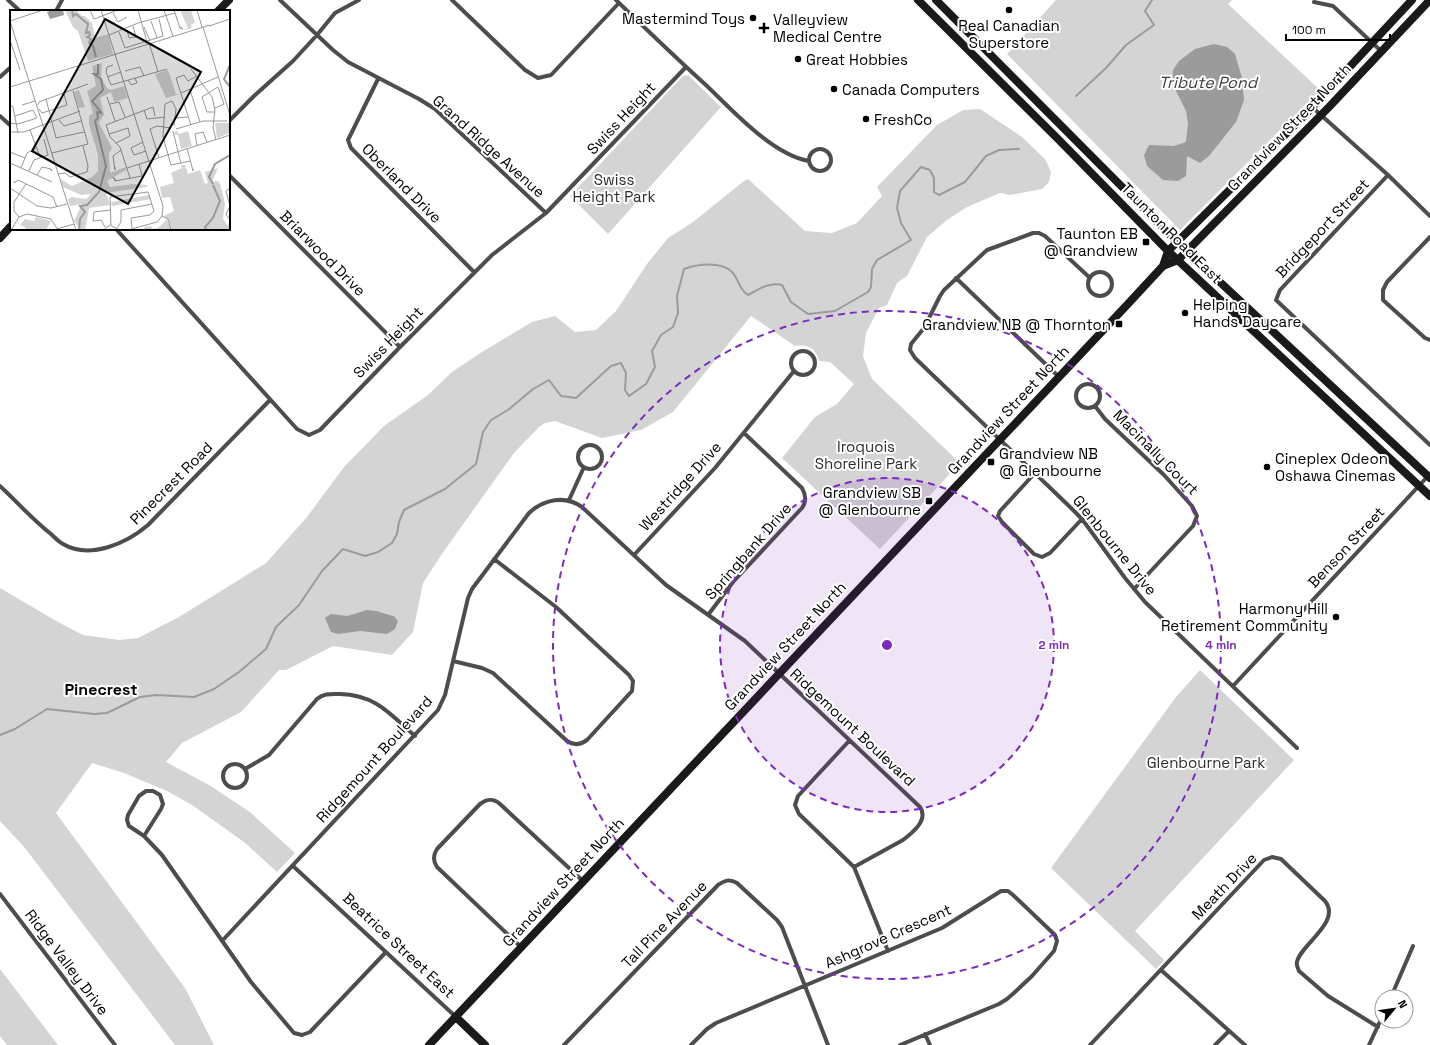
<svg xmlns="http://www.w3.org/2000/svg" width="1430" height="1045" font-family="'Space Grotesk',sans-serif">
  <rect width="100%" height="100%" fill="#fff"/>
  <!-- green -->
  <path fill="#d4d4d4" d="M1056,0H1232L1228,4L1320,90L1180,230L1007,54Z
    M685,75L689,76L721,107L608,234L570,196L682,77Z
    M980,109L1022,137L1045,159L1051,172L1049,182L1042,189L1010,195L1000,193L967,207L947,220L927,237L907,276L897,283L887,305L879,308L866,333L863,356L872,379L960,463L880,549L782,458L815,417L837,404L854,384L830,362L819,361C816,348 808,344 795,346L751,316L673,412L641,430L602,438L555,421L545,423L539,427L514,453L444,551L423,583L413,632L392,655L333,646L286,670H279L241,712L182,743L166,762L209,785L250,812L295,853L277,872L244,842L192,805L167,791L124,773L92,763L56,813L185,988L214,1045H175L25,848L0,821V588L58,622L83,635L119,640L138,638L179,617L266,563L307,517L344,467L384,426L428,395L452,372L482,352L532,322L555,316L575,332L596,330L616,311L647,264L668,238L693,222L744,181L748,179L805,231L832,233L857,223L882,196L877,187L937,125L963,110Z
    M1200,670L1294,760L1135,931L1164,960L1156,969L1051,868L1176,697Z
    M0,969L58,1045H7L0,1036Z"/>
  <!-- water -->
  <path fill="#9b9b9b" d="M1214,44L1227,47L1235,54L1242,78L1244,100L1236,122L1209,156L1200,163L1187,156L1186,176L1178,181L1163,180L1147,166L1144,155L1149,145L1174,146L1186,142L1188,123L1186,111L1172,83L1173,70L1179,61L1195,49Z
    M367,610C377,610 384,614 394,616L398,621L395,629L387,634L360,631L338,634L331,632L325,618L331,614L347,616Z"/>
  <g fill="none" stroke-linecap="round" stroke-linejoin="round">
    <!-- stream -->
    <path stroke="#9b9b9b" stroke-width="2" d="M1076,96L1106,68L1126,45L1154,25L1145,11L1152,0
      M0,735L15,729L47,709L94,714L107,713L140,697L156,695L194,697L214,689L239,672L266,649L276,627L299,605L322,571L343,549L365,556L378,552L392,543L397,534L399,522L404,510L445,489L476,464L483,432L491,420L508,410L533,389L549,380L561,396L576,398L611,366L621,363L626,373L625,390L629,396L646,384L655,367L652,351L661,335L673,327L678,313L677,296L684,269C697,264 721,261 732,272C739,279 739,290 748,295C759,289 769,282 782,285L791,302L808,314L835,311L868,292L871,287L872,269L877,260L911,240L901,223L897,208L900,191L921,167L930,170L934,178V192L939,195L965,182L986,156L999,150L1019,149"/>
    <!-- street -->
    <path stroke="#4d4d4d" stroke-width="4" d="M8,0L20,11
      M280,0L333,50L348,62L419,99L435,109L546,213
      M452,0L525,70L538,78L551,75L619,3
      M616,0C646,29 676,58 707,86C733,111 773,155 809,161
      M1314,2L1333,6L1381,51
      M56,11L62,0
      M0,77L11,67
      M378,79L348,140L351,148L474,272
      M1312,107L1388,175L1430,216
      M0,116L11,126
      M229,121L254,96L293,61L317,35L335,13L359,0
      M809 160a11 11 0 1 1 22 0a11 11 0 1 1-22 0Z
      M229,175L400,347
      M1388,175L1280,290L1276,300L1430,445
      M116,229L297,429L309,435L320,430L400,347L492,255L546,213L686,67
      M1430,237L1387,282L1383,290V300L1425,338L1430,340
      M1088 284a12 12 0 1 1 24 0a12 12 0 1 1-24 0Z
      M956,278L1058,376
      M1090,278L1045,236L1039,233H1033L987,250L944,290L940,296L924,328L911,344L910,350L915,358L1069,506L1082,519L1125,578L1145,602L1297,748
      M791 363a12 12 0 1 1 24 0a12 12 0 1 1-24 0Z
      M1076 396a12 12 0 1 1 24 0a12 12 0 1 1-24 0Z
      M1095,406L1105,419L1164,475L1192,506L1197,516L1193,526L1134,589
      M578 457a12 12 0 1 1 24 0a12 12 0 1 1-24 0Z
      M1035,473L1000,511L998,516L1002,522L1034,554L1042,557L1050,553L1082,519
      M0,486C17,502 33,520 51,534C55,538 59,542 63,544C90,560 127,543 148,525L270,400
      M569,500L584,467
      M634,555L715,468L794,371
      M708,615L733,582L802,508C807,501 806,495 802,488L744,433
      M453,661L482,668L493,673L567,741C574,746 580,745 587,740L632,691L633,681L629,675L556,607L494,559
      M1233,686L1428,476
      M849,741L798,796L795,805L799,814L854,867L888,951
      M223 776a12 12 0 1 1 24 0a12 12 0 1 1-24 0Z
      M245,769L269,755L317,699C324,693 331,694 340,694C376,695 390,714 415,736
      M144,836L161,809L163,804L160,795L153,791H146L139,796L128,815L127,820L129,826L144,836L162,855L251,982L294,1033L302,1035L310,1032L386,952
      M293,866L456,1017
      M0,894L115,1045
      M222,941L438,710L445,695L468,598L472,589L529,513C544,499 565,495 582,507L666,585L745,641L920,807C929,820 912,833 903,840L854,867
      M521,947L437,867C433,861 433,855 437,849L480,804C487,799 493,798 500,804L583,881
      M1161,970L1245,1045
      M1391,997L1413,946
      M925,1034L930,1045
      M564,1045L718,885C725,880 730,879 737,883L777,920L782,927L828,1045
      M691,1045L707,1029L716,1023L942,928L1001,891H1008L1013,895L1055,935L1057,941L1054,951L1032,976L1015,992L1007,999L999,1004L900,1045
      M1090,1045L1264,860L1272,857L1281,859L1325,901C1342,922 1300,945 1297,962C1296,965 1298,968 1299,971L1328,996L1378,1027
      M1215,1045L1229,1031
      M1369,1045L1382,1017"/>
    <!-- secondary -->
    <path stroke="#1a1a1a" stroke-width="8" d="M918,0L1057,138L1168,251L1430,496
      M936,0L1177,242L1430,478
      M218,11L229,0
      M0,238L11,226
      M1163,266L1178,260L1329,107L1430,0
      M456,1017L485,1045
      M429,1045L1126,306L1163,266L1168,251L1303,117L1412,0"/>
  </g>
  <!-- distance rings -->
  <circle cx="887" cy="645" r="167" fill="#7b2cbf" fill-opacity=".12"/>
  <g fill="none" stroke="#7b2cbf" stroke-width="2" stroke-dasharray="7 5">
    <circle cx="887" cy="645" r="167"/>
    <circle cx="887" cy="645" r="334"/>
  </g>
  <!-- markers -->
  <g fill="#000" stroke="#fff" stroke-width="1.5">
    <circle cx="1009" cy="10" r="4"/>
    <circle cx="753" cy="18" r="4"/>
    <path d="M762 22h4v4h4v4h-4v4h-4v-4h-4v-4h4z"/>
    <circle cx="798" cy="59" r="4"/>
    <circle cx="834" cy="89" r="4"/>
    <circle cx="866" cy="119" r="4"/>
    <rect x="1142" y="238" width="8" height="8" rx="2"/>
    <circle cx="1185" cy="313" r="4"/>
    <rect x="1115" y="320" width="8" height="8" rx="2"/>
    <rect x="987" y="458" width="8" height="8" rx="2"/>
    <circle cx="1267" cy="467" r="4"/>
    <rect x="925" y="497" width="8" height="8" rx="2"/>
    <circle cx="1336" cy="617" r="4"/>
  </g>
  <g text-anchor="middle" dominant-baseline="central" stroke-width="4" stroke-linejoin="round" paint-order="stroke">
    <!-- poi labels -->
    <g font-size="15" fill="#000" stroke="#fff" text-anchor="start">
      <text x="745" y="18" text-anchor="end">Mastermind Toys</text>
      <text x="773" y="19">Valleyview<tspan x="773" dy="17">Medical Centre</tspan></text>
      <text x="1009" y="25" text-anchor="middle">Real Canadian<tspan x="1009" dy="17">Superstore</tspan></text>
      <text x="806" y="59">Great Hobbies</text>
      <text x="842" y="89">Canada Computers</text>
      <text x="874" y="119">FreshCo</text>
      <text x="1138" y="233" text-anchor="end">Taunton EB<tspan x="1138" dy="17">@ Grandview</tspan></text>
      <text x="1193" y="304">Helping<tspan x="1193" dy="17">Hands Daycare</tspan></text>
      <text x="1111" y="324" text-anchor="end">Grandview NB @ Thornton</text>
      <text x="999" y="453">Grandview NB<tspan x="999" dy="17">@ Glenbourne</tspan></text>
      <text x="1275" y="458">Cineplex Odeon<tspan x="1275" dy="17">Oshawa Cinemas</tspan></text>
      <text x="921" y="492" text-anchor="end">Grandview SB<tspan x="921" dy="17">@ Glenbourne</tspan></text>
      <text x="1328" y="608" text-anchor="end">Harmony Hill<tspan x="1328" dy="17">Retirement Community</tspan></text>
    </g>
    <!-- street labels -->
    <g font-size="15" fill="#000" stroke="#fff">
      <text transform="translate(621 118) rotate(-47)">Swiss Height</text>
      <text transform="translate(1289 127) rotate(-46)">Grandview Street North</text>
      <text transform="translate(489 146) rotate(42)">Grand Ridge Avenue</text>
      <text transform="translate(402 183) rotate(45)">Oberland Drive</text>
      <text transform="translate(1322 228) rotate(-47)">Bridgeport Street</text>
      <text transform="translate(1172 233) rotate(45)">Taunton Road East</text>
      <text transform="translate(323 253) rotate(45)">Briarwood Drive</text>
      <text transform="translate(388 342) rotate(-46)">Swiss Height</text>
      <text transform="translate(1008 410) rotate(-47)">Grandview Street North</text>
      <text transform="translate(1156 452) rotate(45)">Macinally Court</text>
      <text transform="translate(171 483) rotate(-45)">Pinecrest Road</text>
      <text transform="translate(680 486) rotate(-48)">Westridge Drive</text>
      <text transform="translate(1115 545) rotate(51)">Glenbourne Drive</text>
      <text transform="translate(1346 547) rotate(-47)">Benson Street</text>
      <text transform="translate(748 551) rotate(-49)">Springbank Drive</text>
      <text transform="translate(785 646) rotate(-47)">Grandview Street North</text>
      <text transform="translate(853 727) rotate(43)">Ridgemount Boulevard</text>
      <text transform="translate(374 759) rotate(-48)">Ridgemount Boulevard</text>
      <text transform="translate(563 882) rotate(-47)">Grandview Street North</text>
      <text transform="translate(1224 886) rotate(-46)">Meath Drive</text>
      <text transform="translate(664 924) rotate(-46)">Tall Pine Avenue</text>
      <text transform="translate(888 936) rotate(-24)">Ashgrove Crescent</text>
      <text transform="translate(399 945) rotate(43)">Beatrice Street East</text>
      <text transform="translate(67 962) rotate(53)">Ridge Valley Drive</text>
    </g>
    <!-- park labels -->
    <g font-size="15" fill="#2b2b2b" stroke="#fff">
      <text x="614" y="179">Swiss<tspan x="614" dy="17">Height Park</tspan></text>
      <text x="866" y="446">Iroquois<tspan x="866" dy="17">Shoreline Park</tspan></text>
      <text x="1206" y="762">Glenbourne Park</text>
    </g>
    <!-- water labels -->
    <g font-size="16" font-style="italic" fill="#3c3c3c" stroke="#fff">
      <text x="1208" y="82">Tribute Pond</text>
    </g>
    <!-- neighbourhood labels -->
    <g font-size="16" font-weight="bold" fill="#000" stroke="#fff">
      <text x="101" y="689">Pinecrest</text>
    </g>
  </g>
  <!-- overview -->
  <g transform="translate(10 10)">
    <rect width="220" height="220" fill="#fff"/>
    <path d="M55,0H66L72,6H75L82,13L85,28L98,24L103,44L78,51L68,21L63,17ZM170,0H181L185,13L181,14L182,18L172,21L178,18ZM92,53L91,67L97,78L101,80L114,76L118,88L104,92L101,82L90,88L94,104L89,113L102,138L99,143L100,163L116,157V160L97,171L100,177L123,174L137,175V177L96,183L100,195L79,198L75,220H71L64,211L72,194L60,196L58,189L62,187L76,189L81,184L71,185L53,177L50,169L62,176L82,167L88,161V145L79,114V106L83,103L77,81L86,76L82,56ZM158,60L166,84H170L156,88L145,64ZM69,80L75,97L69,98L64,82ZM205,113H220V123L207,128ZM166,120L169,124L178,121L182,136L171,139L168,125L164,124ZM171,155H175L178,164L190,160L195,174L198,173L195,162L208,158L202,172L208,171L210,174L215,193L213,209L217,215L220,214V220H162L158,209L154,206L164,201L160,187L152,188L150,177L164,173L161,163L172,158ZM140,185L141,189L102,196L101,192ZM26,207L41,211L36,220H16L15,217L10,215L15,209L24,211ZM157,209L161,220H135L134,217L141,216L142,219L148,218Z" fill="#d4d4d4"/>
    <path d="M42,0H53L54,5L40,9L37,2Z" fill="#9b9b9b"/>
    <path fill="none" stroke="#9b9b9b" stroke-width="2" d="M62,0L63,6L66,4L78,14L76,23L79,22L80,25L77,27L81,29L79,33L83,36L86,47M220,55L214,69L220,77M203,174L199,167L205,154L220,145M69,220L70,209L75,202L70,196L77,195L89,182L96,156L85,111L88,108L87,102L91,103L90,101L82,91L93,80L91,69L84,64H88V54M197,220L195,217L203,208L210,191L203,175"/>
    <path fill="none" stroke="#999" stroke-width="1" d="M80,0L84,9L108,0M91,0L153,196L152,206L147,212L118,220M128,0L137,32M154,0L163,26M164,0L170,18L173,19L170,17M187,0L192,17M103,3L108,12L117,7M0,11L33,0M0,11L66,220M141,11L147,28M199,16L220,9M134,17L140,31M193,17L220,105M117,20L119,28L126,27L123,16M109,22L115,38L153,26L149,9M99,25L128,13L165,3M1,33L10,60M139,33L148,62M103,55L97,57L96,62L101,75L157,59M181,59L202,87L205,100L203,117L206,130M115,61L130,57L134,66M97,67L111,62M118,70L121,75L127,73L125,68M0,77L200,15M180,80L190,112M171,83L208,67M97,87L105,111M36,89L46,128L74,122M100,94L109,92L115,107M0,95L3,97L8,123M12,95L25,91M28,95L29,92L78,74M205,98L214,94L208,77L192,87L197,102H205M29,99L32,103L57,95L54,84M134,100L137,109L155,107M165,108L178,107M49,110L54,116L71,111M0,113L8,114L27,108L23,100L5,106M181,115L166,68L174,65L178,71L187,66M164,116L166,99L162,91L155,94L153,127L161,155L181,151M166,119L193,111H217M20,120L30,147M163,121L171,154M0,122H14L70,101M99,124L118,118L120,126L106,133M133,132L121,138L124,145L136,141M187,135L185,124L193,122L197,132M177,138L183,161V159M0,142L15,148M42,143L78,134L63,81M149,148L140,119L147,116L161,118M0,153L42,172M105,157V160L103,146L111,140M11,158L17,143L27,138M117,158L220,125M19,161L24,150L38,145L34,129M48,164L55,163L60,167L77,162L78,156L73,136M27,165L32,157L41,159L42,161L40,159M120,168L110,137L100,127L96,115L143,97L145,106M106,170L103,167L105,171L132,166L129,154M5,171L4,173L8,170L43,187L47,197M0,178L27,196L41,198L57,194M220,178L216,181L220,196L216,204L220,210M152,206L158,209L161,220M9,207L4,201V192L16,174M101,215L100,187L138,182L144,201L140,205L121,208L122,218M95,217L91,210L83,211L84,202L101,200M107,218L111,212V200L142,194M47,219L64,214M1,220L9,207L17,204L41,209L48,220M93,220L100,215L109,220"/>
    <path fill="#000" fill-opacity="0.15" stroke="#000" stroke-width="2" d="M95,9L191,62L118,194L22,141Z"/>
    <rect width="220" height="220" fill="none" stroke="#000" stroke-width="2"/>
  </g>
  <circle cx="887" cy="645" r="6" fill="#7b2cbf" stroke="#fff" stroke-width="2"/>
  <g font-size="12" text-anchor="middle" font-weight="bold" fill="#7b2cbf" stroke="#fff" stroke-width="4" stroke-linejoin="round" paint-order="stroke">
    <text x="1054" y="649">2 min</text>
    <text x="1221" y="649">4 min</text>
  </g>
  <!-- north arrow -->
  <g transform="translate(1394 1009) rotate(61)"><circle r="19" fill="#ffffff" stroke="#999999"/>
  <path d="M0-3L7 15L0 10L-7 15Z" fill="#000000"/>
  <text y="-6" font-size="11" font-weight="bold" text-anchor="middle" fill="#000000">N</text>
  </g>
  <!-- scale -->
  <path d="M1286 34v6h104v-6" fill="none" stroke="#000000" stroke-width="2"/>
  <text x="1292" y="34" font-size="12" fill="#000000" stroke="#ffffff" stroke-width="3" paint-order="stroke">100 m</text>
</svg>
